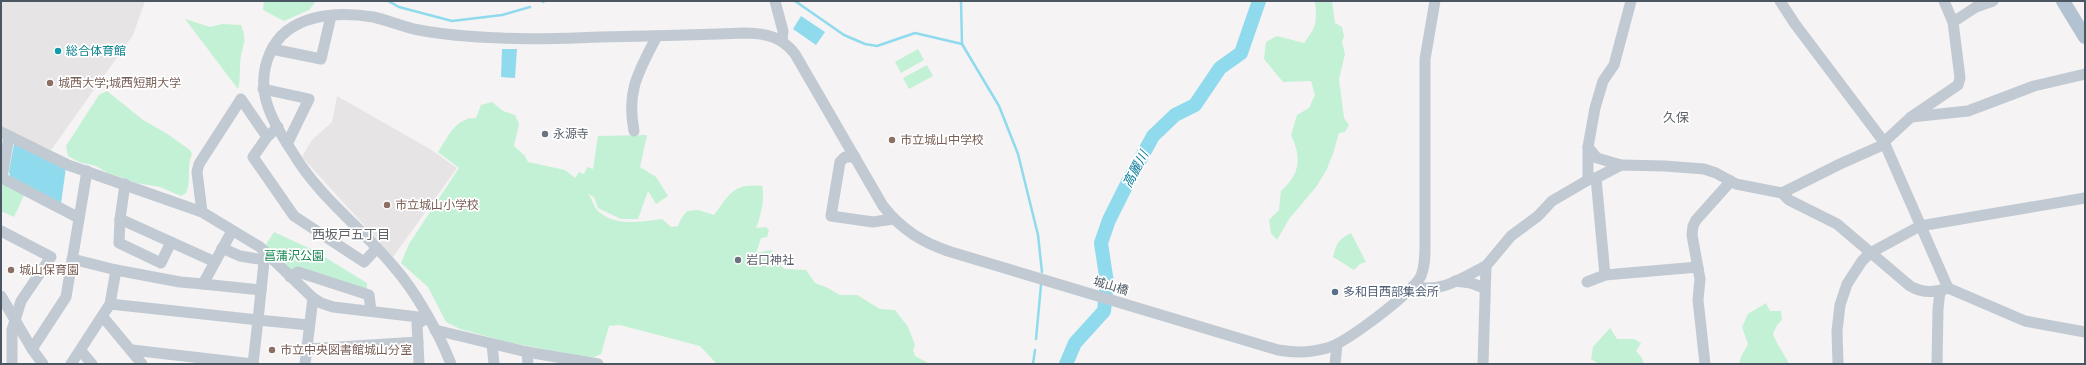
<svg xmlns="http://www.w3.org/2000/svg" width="2086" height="365" viewBox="0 0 2086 365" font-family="'Fira Sans','Noto Sans JP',sans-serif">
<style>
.education{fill:#e6e4e5}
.green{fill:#c3f1d5}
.water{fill:#90daee}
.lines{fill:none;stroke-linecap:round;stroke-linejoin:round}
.stream{stroke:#90daee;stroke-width:2.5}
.river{stroke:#90daee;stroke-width:14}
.minor{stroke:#c1cad2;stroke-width:11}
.major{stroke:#b3c2d1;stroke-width:14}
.culture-dot{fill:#0f9aa8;stroke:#fff;stroke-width:1.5}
.education-dot{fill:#8d6e63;stroke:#fff;stroke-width:1.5}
.worship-dot{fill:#6b7280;stroke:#fff;stroke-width:1.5}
.service-dot{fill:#5c6f8a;stroke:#fff;stroke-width:1.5}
.labels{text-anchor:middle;stroke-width:3.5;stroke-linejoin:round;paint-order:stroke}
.culture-label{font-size:12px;fill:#0d838f;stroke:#fff;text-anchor:start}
.education-label{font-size:12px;fill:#785e54;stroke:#fff;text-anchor:start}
.worship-label{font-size:12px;fill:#5b616d;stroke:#fff;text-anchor:start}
.park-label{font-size:12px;fill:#17864f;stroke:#fff}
.street-label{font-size:12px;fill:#4a5661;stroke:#fff}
.service-label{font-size:12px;fill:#4e5e75;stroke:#fff;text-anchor:start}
.neighbourhood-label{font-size:13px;fill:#5f6368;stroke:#fff}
.water-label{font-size:13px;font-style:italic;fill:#0c7c9b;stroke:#fff}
</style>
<rect width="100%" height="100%" fill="#f5f3f3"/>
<g class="education">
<path d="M 1,1 L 145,1 L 133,35 L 51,150 L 1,128 Z"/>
<path d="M 337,96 L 430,149 L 457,168 L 393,257 L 302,157 L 312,140 L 332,122 Z"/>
</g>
<g class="green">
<path d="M 264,1 L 316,1 L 309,10 L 284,21 L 263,10 Z"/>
<path d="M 1315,1 L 1332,1 L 1335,23 L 1342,27 L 1344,36 L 1342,42 L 1345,54 L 1339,79 L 1344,118 L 1349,125 L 1345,132 L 1339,133 L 1333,154 L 1326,171 L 1316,187 L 1289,219 L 1277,240 L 1271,233 L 1269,220 L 1279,210 L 1281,191 C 1300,174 1302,158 1291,135 L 1297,115 L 1309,108 L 1315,95 L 1311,81 L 1283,82 L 1264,59 L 1266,42 L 1277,36 L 1304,43 C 1317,27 1317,21 1315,1 Z"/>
<path d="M 185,19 L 210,27 L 222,24 L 241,25 C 247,41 244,41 241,56 C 239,67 241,78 238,89 Z"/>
<path d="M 918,49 L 924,60 L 901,73 L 895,62 Z"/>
<path d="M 927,65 L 933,76 L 909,89 L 903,78 Z"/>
<path d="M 107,91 L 143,120 L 166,133 L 190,150 L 192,154 C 186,166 192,180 186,193 L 181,196 L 160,187 L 137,183 L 108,173 L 96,166 L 79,162 L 68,156 L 66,146 L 99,95 Z"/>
<path d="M 492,102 L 503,111 L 515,115 L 519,124 L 514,146 L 525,156 L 528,162 L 565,170 L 575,178 L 579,172 L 584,174 L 587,167 L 593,169 L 598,136 L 647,135 L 640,167 L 656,177 L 668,196 L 656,204 L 648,191 L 638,219 L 621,219 L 598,208 L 594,197 L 588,194 C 592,198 593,205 597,210 C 613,227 642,222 662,219 L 671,227 L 678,226 L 681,219 L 687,211 L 698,210 L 714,215 C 730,194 733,183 762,186 C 765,199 761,216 756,228 L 766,227 L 769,230 L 767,237 L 761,238 L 756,253 L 771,250 L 776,257 L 777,263 L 785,269 L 806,270 L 815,283 L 828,288 L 840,295 L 857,295 L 880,309 L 895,310 L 908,327 L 915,345 L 913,350 L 915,356 L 930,364 L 717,364 L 700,346 L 620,325 L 609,326 L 601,354 L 592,358 L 512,343 L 460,329 L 446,322 L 428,287 L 401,263 L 409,244 L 459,168 L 438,152 C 448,137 456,117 476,118 L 481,105 Z"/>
<path d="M 1,182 L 25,193 L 14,217 L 1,211 Z"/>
<path d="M 274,232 L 313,250 L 367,283 L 367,291 L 292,271 L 265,246 Z"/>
<path d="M 1351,233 L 1366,262 L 1360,264 L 1354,270 L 1333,257 C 1336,244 1339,239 1351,233 Z"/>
<path d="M 1766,303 L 1770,311 L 1781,311 L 1782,320 L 1777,325 L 1773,334 C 1777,345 1784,353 1789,364 L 1739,364 L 1741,357 L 1748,344 L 1742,327 L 1748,314 Z"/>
<path d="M 1610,328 L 1617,339 L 1634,339 L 1641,343 L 1636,351 L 1642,358 L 1644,364 L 1599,364 L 1591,359 L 1593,347 Z"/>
</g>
<g class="water">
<path d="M 801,16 L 825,32 L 816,45 L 793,29 Z"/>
<path d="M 502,49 L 517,49 L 515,78 L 501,77 Z"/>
<path d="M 14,144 L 66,167 L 61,204 L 10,176 L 9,171 Z"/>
</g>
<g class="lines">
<g class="stream">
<path d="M 388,1 L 399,7 L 452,21 L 502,15 L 530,7"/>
<path d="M 795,1 L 844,35 L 865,44 L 877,46 L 915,33 L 962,44"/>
<path d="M 961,1 L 962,44 L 999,106 L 1018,154 L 1038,235 L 1042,272"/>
<path d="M 543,2 L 545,1"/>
<path d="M 1036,339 L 1041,285"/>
<path d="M 1033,364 L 1035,350"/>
</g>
<path class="river" d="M 1066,364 L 1075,343 L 1104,311 L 1107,283 L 1101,243 L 1109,220 L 1129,180 L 1153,136 L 1175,115 L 1195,105 L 1220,68 L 1241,53 L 1259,1"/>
<g class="minor">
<path d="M 775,1 L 783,31 L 782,41"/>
<path d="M 1780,1 L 1795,24 L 1884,142 L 1948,288 L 2025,321 L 2085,332"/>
<path d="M 1953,22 L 1976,7 L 1993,1"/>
<path d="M 272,49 L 321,59 L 331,16"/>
<path d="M 263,89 L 309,99 L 287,144"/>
<path d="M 1911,117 L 1968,111 L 2034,86 L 2085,74"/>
<path d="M 278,127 L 267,137 L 253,157 L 294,216 L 364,262 L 377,248"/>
<path d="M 634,131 C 626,90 639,71 657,36"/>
<path d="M 1,132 L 68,165 L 202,212 L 260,247 L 313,298 L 321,303 L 333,307 L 427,318"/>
<path d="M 9,136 L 2,178 L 79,218"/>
<path d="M 1884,142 L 1911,117 L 1958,85 L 1960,78 L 1953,22 L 1944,1"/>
<path d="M 1588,147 L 1597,158 L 1621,165"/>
<path d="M 855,157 L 845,157 L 840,162 L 831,216 L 873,222 L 893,219"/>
<path d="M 1596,178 L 1605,275"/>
<path d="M 1588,180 L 1588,147 L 1595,108 L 1603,81 L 1614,65 L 1631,1"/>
<path d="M 125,184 L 120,219 L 215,262 L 232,231"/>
<path d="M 1782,193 L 1840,164 L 1885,144"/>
<path d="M 202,212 L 197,172 L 199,164 L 241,99 L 267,137"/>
<path d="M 120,219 L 119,243 L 161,263 L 171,242"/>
<path d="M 1,231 L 51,257 L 21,301 L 12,330 L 12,364"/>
<path d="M 222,248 L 240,256 L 265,260"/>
<path d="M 265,252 L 258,320 L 309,325"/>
<path d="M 116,270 L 180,282 L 203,284 L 215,262"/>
<path d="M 290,277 L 298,272 L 369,295 L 371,311"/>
<path d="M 1455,281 L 1471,283 L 1484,288"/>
<path d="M 1587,282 L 1605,275 L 1698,267"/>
<path d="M 203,284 L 261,290"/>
<path d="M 1413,286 C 1440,294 1462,278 1486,266"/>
<path d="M 1,296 L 32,349 L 43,364"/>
<path d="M 110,304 L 258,320 L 253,364"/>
<path d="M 103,317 L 142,364"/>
<path d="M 435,330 L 527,352 L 598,364"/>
<path d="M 492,344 L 494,364"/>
<path d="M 32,349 L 66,297 L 87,171"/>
<path d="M 307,349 L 418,342"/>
<path d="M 132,350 L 253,364"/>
<path d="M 81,351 L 92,364"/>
<path d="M 527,352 L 528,364"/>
<path d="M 71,364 L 110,304 L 116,270 L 72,259"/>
<path d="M 305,364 L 313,298"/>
<path d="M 419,364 L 417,324 L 427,318"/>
<path d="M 451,364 C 439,333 416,292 394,267 C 362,228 319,197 293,153 C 273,122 253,91 270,53 C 287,14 336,11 373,17 C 388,20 403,27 419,30 C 445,35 474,37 501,38 C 534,40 568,38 601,37 C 649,36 697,35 744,33 C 766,33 782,37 795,54 L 883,206 C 902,230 923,243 951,252 L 1278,350 C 1295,353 1310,353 1327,348 C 1346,343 1412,293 1421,276 C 1425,266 1425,256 1425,245 L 1425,59 L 1435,1"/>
<path d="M 1335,364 L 1337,345"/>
<path d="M 1483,364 L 1486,266 L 1511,236 L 1538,216 L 1552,201 L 1588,180 L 1596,178 L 1621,165 L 1665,166 L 1704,169 L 1716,173 L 1736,184 L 1782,193 L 1789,200 L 1837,224 L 1910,286 C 1922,293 1935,293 1948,288"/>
<path d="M 1705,364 L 1698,300 L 1700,279 L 1692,235 L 1693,226 L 1696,220 L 1731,181"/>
<path d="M 1838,364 L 1837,331 L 1840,305 L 1847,284 L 1862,261 L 1870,253 L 1920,226 L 2085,198"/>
<path d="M 1937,364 L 1938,309 L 1940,291"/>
</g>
<path class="major" d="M 2063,1 L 2085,37"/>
</g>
<circle class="culture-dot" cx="58" cy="51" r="4"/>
<g class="education-dot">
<circle cx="50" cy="83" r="4"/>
<circle cx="892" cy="140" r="4"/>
<circle cx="387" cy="205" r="4"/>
<circle cx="11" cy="270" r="4"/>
<circle cx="272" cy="350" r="4"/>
</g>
<g class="worship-dot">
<circle cx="545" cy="134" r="4"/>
<circle cx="738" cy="260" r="4"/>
</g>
<circle class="service-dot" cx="1335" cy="292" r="4"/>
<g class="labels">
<g class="culture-label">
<text x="66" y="55">総合体育館</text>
</g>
<g class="education-label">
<text x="58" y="87">城西大学;城西短期大学</text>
<text x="900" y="144">市立城山中学校</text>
<text x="395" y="209">市立城山小学校</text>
<text x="19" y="274">城山保育園</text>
<text x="280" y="354">市立中央図書館城山分室</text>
</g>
<g class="worship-label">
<text x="553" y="138">永源寺</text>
<text x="746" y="264">岩口神社</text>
</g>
<g class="park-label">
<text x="294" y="260">菖蒲沢公園</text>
</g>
<g class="street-label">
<text transform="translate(1111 286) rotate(17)" y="4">城山橋</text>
</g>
<g class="service-label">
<text x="1343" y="296">多和目西部集会所</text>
</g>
<g class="neighbourhood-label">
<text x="1676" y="122">久保</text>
<text x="351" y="239">西坂戸五丁目</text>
</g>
<g class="water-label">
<text transform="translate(1135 169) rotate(-62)" y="5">高麗川</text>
</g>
</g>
<rect width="2086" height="365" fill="none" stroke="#4a5661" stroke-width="4"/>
</svg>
